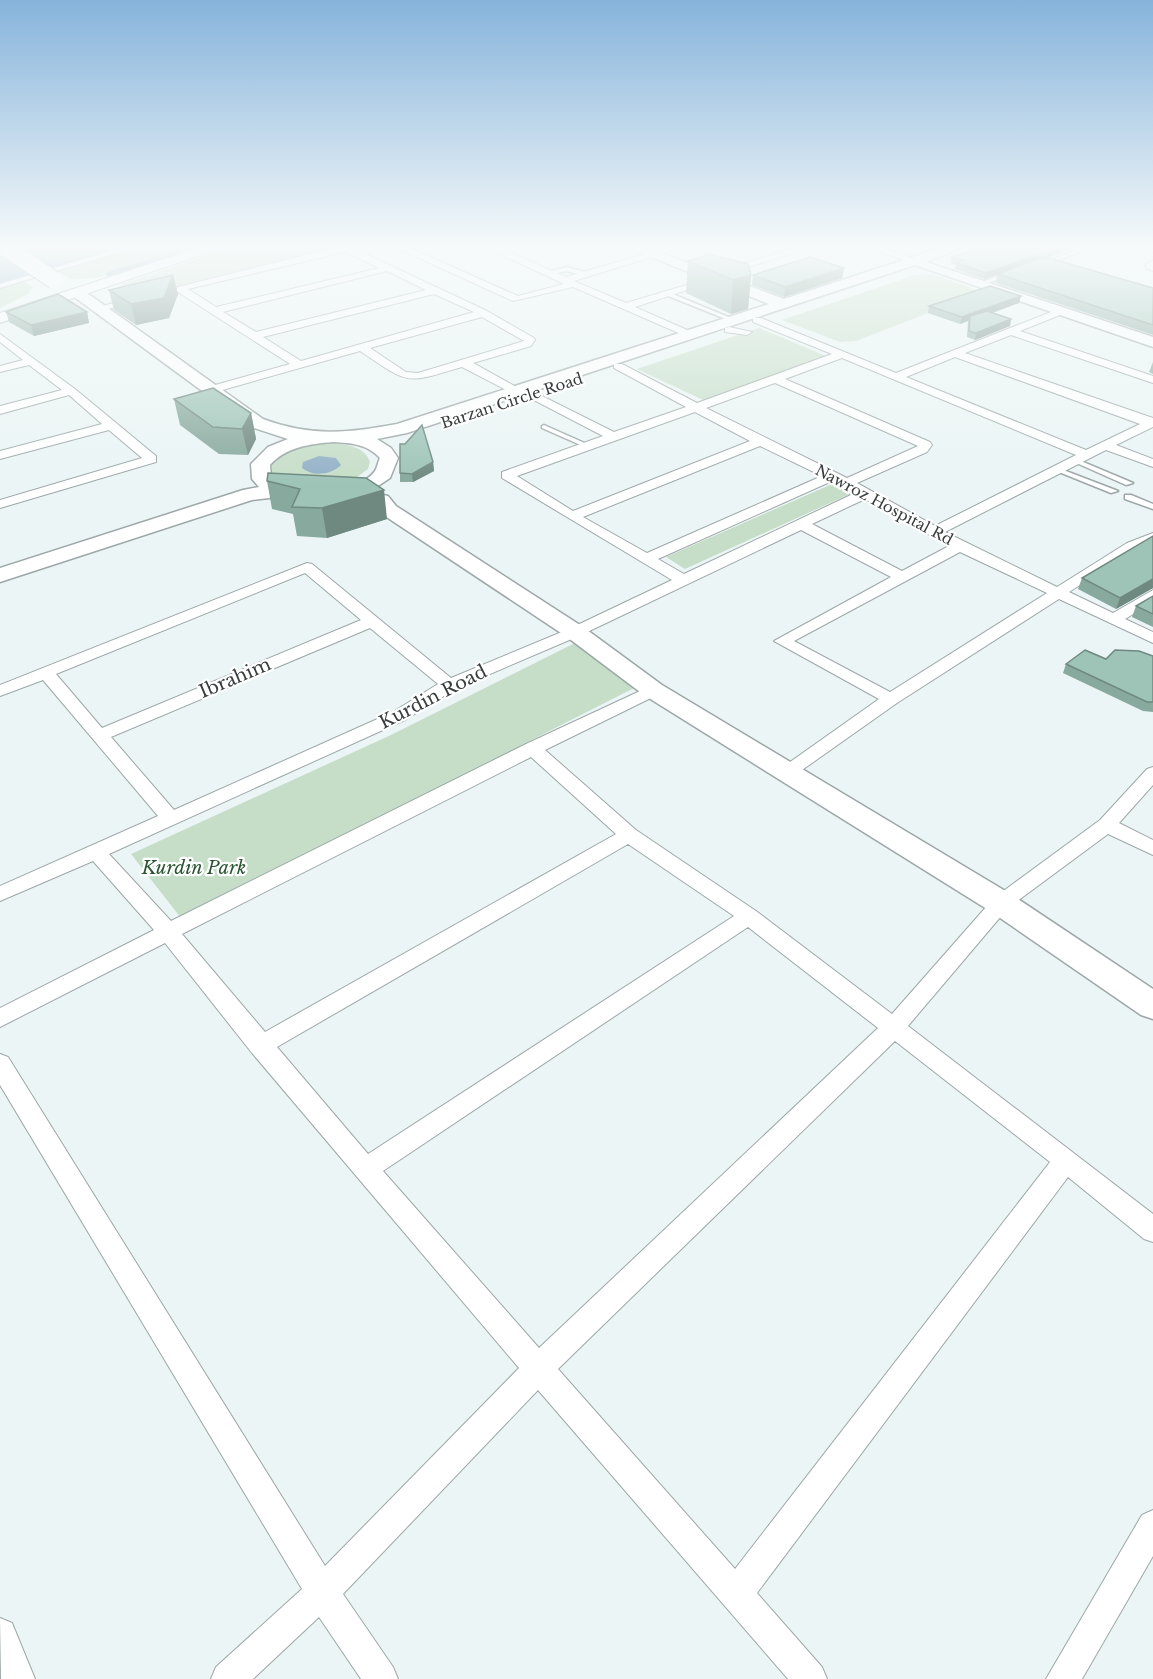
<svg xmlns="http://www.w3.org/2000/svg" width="1153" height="1679" viewBox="0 0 1153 1679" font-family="'Libre Baskerville',serif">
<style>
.green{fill:#c6dec8}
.water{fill:#94b1c7}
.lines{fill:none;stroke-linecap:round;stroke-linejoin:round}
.stream{stroke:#94b1c7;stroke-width:4}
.service-casing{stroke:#9da7a7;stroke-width:3}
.pedestrian-casing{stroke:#9da7a7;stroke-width:2}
.minor-casing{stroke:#9da7a7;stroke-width:2}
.secondary-casing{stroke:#9da7a7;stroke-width:3}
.primary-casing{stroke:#9da7a7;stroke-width:2}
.service{fill:#fff;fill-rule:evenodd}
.pedestrian{fill:#fff;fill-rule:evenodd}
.minor{fill:#fff;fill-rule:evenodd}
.secondary{fill:#fff;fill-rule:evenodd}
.primary{fill:#fff;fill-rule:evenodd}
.primary-bridge-casing{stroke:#9da7a7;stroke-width:19;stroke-linecap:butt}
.primary-bridge{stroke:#fff;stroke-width:17}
.wall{fill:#88a99d}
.shaded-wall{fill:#6f8980}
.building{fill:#9ec4b7;stroke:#6f8980;stroke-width:1.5}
.labels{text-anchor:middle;stroke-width:4.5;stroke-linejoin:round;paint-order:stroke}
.far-street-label{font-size:15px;fill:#393d3d;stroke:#fff}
.street-label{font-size:18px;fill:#393d3d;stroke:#fff}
.park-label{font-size:18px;font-style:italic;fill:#295431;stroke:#fff}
</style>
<rect width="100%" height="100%" fill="#ebf5f5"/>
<g class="green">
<path d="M 119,248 L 193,248 L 97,278 L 72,279 L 52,268 Z"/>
<path d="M 229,248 L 343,248 L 110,303 L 123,284 Z"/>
<path d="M 932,274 L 982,292 L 856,341 L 840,342 L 782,320 L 915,275 Z"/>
<path d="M 18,278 L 33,287 L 28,294 L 0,308 L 0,283 Z"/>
<path d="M 759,328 L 826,356 L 703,400 L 637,369 Z"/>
<path d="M 322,443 C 339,444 364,443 370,462 L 368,469 L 350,482 L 273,475 L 271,468 C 280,449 303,446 322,443 Z"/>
<path d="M 832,484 L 852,493 L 685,569 L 666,557 Z"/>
<path d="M 579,641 L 640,685 L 181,918 L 131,854 L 391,735 Z"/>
</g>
<g class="water">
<path d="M 0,248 L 119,248 L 0,283 Z"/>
<path d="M 319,456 L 336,458 L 341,465 C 331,475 313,477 302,468 L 303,462 Z"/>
</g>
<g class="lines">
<path class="stream" d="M 108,274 L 179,252"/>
<defs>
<g id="service">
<path d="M 1082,248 L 1090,248 L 1045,265 L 1040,264 Z"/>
<path d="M 566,267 L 589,273 L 590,274 L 587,276 L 566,271 L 548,275 L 545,273 Z"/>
<path d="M 1008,272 L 1010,275 L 982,285 L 977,284 Z"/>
<path d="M 666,293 L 670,293 L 738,321 L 733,322 L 666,295 Z"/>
<path d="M 544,425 L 589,445 L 590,446 L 585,447 L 542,428 L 542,426 Z"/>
<path d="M 1072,459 L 1076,459 L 1133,483 L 1126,485 L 1072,461 Z"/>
<path d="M 1054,468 L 1058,468 L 1118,491 L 1111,493 L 1054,470 Z"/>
<path d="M 1125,495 L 1131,495 L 1153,504 L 1153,509 L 1125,499 Z"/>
</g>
<path id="pedestrian" d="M 121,248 L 133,248 L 0,288 L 0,284 Z"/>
<g id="minor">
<path d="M 334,248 L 353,248 L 487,311 L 534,338 L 535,340 L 531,346 L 473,363 L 520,389 L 520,393 L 512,393 L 462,367 C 405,384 410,385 360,351 L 212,393 L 208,391 L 208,387 L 290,364 L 178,292 L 99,311 L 94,308 ZM 345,252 L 379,268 L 216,307 L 188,289 ZM 387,271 L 426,290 L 256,332 L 223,312 ZM 434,294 L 474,312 L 301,361 L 263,337 ZM 482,317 L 524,341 L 418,373 L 406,372 L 370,348 Z"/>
<path d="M 397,248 L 410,248 L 518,296 L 564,284 L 487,248 L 500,248 L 566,277 L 665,248 L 681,248 L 574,281 L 626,303 L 710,278 L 715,281 L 635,307 L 694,333 L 694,337 L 690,338 L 573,287 L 513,301 Z"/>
<path d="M 794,248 L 810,248 L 725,274 L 717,272 Z"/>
<path d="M 871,248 L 886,248 L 920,261 L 912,263 Z"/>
<path d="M 1153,260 L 1153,271 L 1146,268 L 1146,264 Z"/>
<path d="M 1061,308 L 1065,309 L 1065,313 L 1020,331 L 1153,376 L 1153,383 L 1011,335 L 965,353 L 1153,418 L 1153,427 L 1116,445 L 1153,459 L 1153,467 L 1106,450 L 945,532 L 1057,587 L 1127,543 L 1153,533 L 1153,542 L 1137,549 L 1069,592 L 1113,613 L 1153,590 L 1153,602 L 1125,619 L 1153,632 L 1153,643 L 1059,599 L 897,703 L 795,775 L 783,775 L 780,771 L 783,767 L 879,699 L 774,641 L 891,577 L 801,530 L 581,635 L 455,689 L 405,720 L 109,854 L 171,921 L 526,744 L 653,685 L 661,690 L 659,694 L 545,750 L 636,830 L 756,911 L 892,1014 L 994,898 L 1100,820 L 1147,769 L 1153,767 L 1153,785 L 1119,823 L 1153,840 L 1153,855 L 1108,834 L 1008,908 L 908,1026 L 1153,1214 L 1153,1242 L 1144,1239 L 1068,1177 L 757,1593 L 822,1667 L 827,1679 L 788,1679 L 538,1390 L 343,1594 L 393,1667 L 398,1679 L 361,1679 L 319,1617 L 253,1679 L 211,1679 L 216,1667 L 302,1589 L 0,1085 L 0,1054 L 8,1057 L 325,1566 L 519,1368 L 252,1053 L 165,943 L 0,1027 L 0,1008 L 154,930 L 93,861 L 0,901 L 0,886 L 158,816 L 43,680 L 0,696 L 0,685 L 307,563 L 312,564 L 451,678 L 569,629 L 672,580 L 502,478 L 502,472 L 603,436 L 528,397 L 528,393 L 536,393 L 614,432 L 686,407 L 614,368 L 614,364 L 622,364 L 697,403 L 832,354 L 753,322 L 753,318 L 761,318 L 896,373 ZM 955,357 L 1140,424 L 1086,450 L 906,377 ZM 842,358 L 1076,455 L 935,526 L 857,483 L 927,452 L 932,445 L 930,442 L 785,379 ZM 775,383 L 918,446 L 847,478 L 706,408 ZM 695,412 L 750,441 L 573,511 L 517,476 ZM 760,446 L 822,476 L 647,553 L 583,517 ZM 832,481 L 855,493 L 684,574 L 658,559 ZM 865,499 L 949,546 L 902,571 L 812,524 ZM 960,552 L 1047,593 L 890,692 L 794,641 ZM 305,573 L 361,620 L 102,728 L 56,674 ZM 370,628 L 438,684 L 393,712 L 174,810 L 111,737 ZM 531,757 L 616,834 L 265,1032 L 182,934 ZM 628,844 L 734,916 L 368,1154 L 277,1047 ZM 748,927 L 878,1028 L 539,1348 L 383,1171 ZM 895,1041 L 1050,1162 L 735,1569 L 558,1369 Z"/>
<path d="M 729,327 L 752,332 L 747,335 L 725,332 L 725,328 Z"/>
<path d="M 0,334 L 75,389 L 156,456 L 156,462 L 0,508 L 0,500 L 142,458 L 109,430 L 0,459 L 0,451 L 102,424 L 69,395 L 0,414 L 0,406 L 62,390 L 29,365 L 0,372 L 0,366 L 23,360 L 0,342 Z"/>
<path d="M 1153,1510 L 1153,1556 L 1082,1679 L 1046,1679 L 1142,1515 Z"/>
<path d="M 0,1618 L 12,1623 L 35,1679 L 1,1679 Z"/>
</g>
<path id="secondary" d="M 628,248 L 648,248 L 784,299 L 940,248 L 961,248 L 926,262 L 1153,337 L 1153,347 L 915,265 L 407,433 L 377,439 L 391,448 L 398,458 L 390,478 L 369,492 L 388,496 L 396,506 L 583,627 L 662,685 L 1012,895 L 1153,989 L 1153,1019 L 1141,1015 L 990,911 L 644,695 L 567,637 L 382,514 L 374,505 L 345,499 L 319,503 L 278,497 L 252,500 L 0,582 L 0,568 L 243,490 L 259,487 L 252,479 L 251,464 L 268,447 L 288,439 L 251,427 L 73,296 L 71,293 L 73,290 L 83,290 L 263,419 C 311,437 349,433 397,424 L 769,304 ZM 333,442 C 351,443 367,444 380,458 C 378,462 377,468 375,471 C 356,497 293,495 271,477 L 270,465 C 286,447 310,444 333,442 Z"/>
<path id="primary" d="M 198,248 L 222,248 L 0,323 L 0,313 Z"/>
</defs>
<use href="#service" class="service-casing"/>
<use href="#pedestrian" class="pedestrian-casing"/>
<use href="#minor" class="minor-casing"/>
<use href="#secondary" class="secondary-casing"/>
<use href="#primary" class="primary-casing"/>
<use href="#service" class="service"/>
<use href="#pedestrian" class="pedestrian"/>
<use href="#minor" class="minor"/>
<use href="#secondary" class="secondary"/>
<use href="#primary" class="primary"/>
<defs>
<path id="primary-bridge" d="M 6,248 L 54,280"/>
</defs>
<use href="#primary-bridge" class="primary-bridge-casing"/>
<use href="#primary-bridge" class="primary-bridge"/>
</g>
<g class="wall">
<path d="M 1074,248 L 1047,258 L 1153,288 L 1153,335 L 996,283 L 997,274 L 984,279 L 955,269 L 956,265 L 950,263 L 951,257 Z"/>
<path d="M 688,261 L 751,275 L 748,309 L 731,314 L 686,293 Z"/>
<path d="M 844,268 L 842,278 L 784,297 L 752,285 L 753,275 Z"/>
<path d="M 173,275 L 178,294 L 169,318 L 136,325 L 114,310 L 109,290 Z"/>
<path d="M 1021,296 L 1019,303 L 992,313 L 1011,319 L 1010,326 L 975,340 L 967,337 L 968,321 L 960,324 L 928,313 L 929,306 Z"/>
<path d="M 6,312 L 87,312 L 89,323 L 34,336 L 9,322 Z"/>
<path d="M 1153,362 L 1153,374 L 1149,372 Z"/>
<path d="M 174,399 L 251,413 L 256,439 L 248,455 L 219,454 L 180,425 Z"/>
<path d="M 433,462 L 434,471 L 413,482 L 400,482 L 400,473 Z"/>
<path d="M 268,473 L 387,519 L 327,538 L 297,536 L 293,514 L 272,509 L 267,481 Z"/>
<path d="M 1153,536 L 1153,588 L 1116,609 L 1078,589 L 1082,578 Z"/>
<path d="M 1153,596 L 1153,627 L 1132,617 L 1136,606 Z"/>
<path d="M 1153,656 L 1153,712 L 1143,711 L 1063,673 L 1066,664 L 1106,659 Z"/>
</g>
<g class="shaded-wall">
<path d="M 1057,248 L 1074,248 L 984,279 L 986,273 Z"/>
<path d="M 844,268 L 842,278 L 784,297 L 785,287 Z"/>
<path d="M 173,275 L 178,294 L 169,318 L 136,325 L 131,304 Z"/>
<path d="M 751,275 L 748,309 L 731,314 L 733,280 Z"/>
<path d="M 1021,296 L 1019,303 L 969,321 L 970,316 L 968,321 L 960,324 L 962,317 Z"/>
<path d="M 87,312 L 89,323 L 34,336 L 31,325 Z"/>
<path d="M 1011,319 L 1010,326 L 975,340 L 976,333 Z"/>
<path d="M 251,413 L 256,439 L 248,455 L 242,429 Z"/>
<path d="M 433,462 L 434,471 L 413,482 L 412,474 Z"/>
<path d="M 384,490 L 387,519 L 327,538 L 322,508 Z"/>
<path d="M 1153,579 L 1153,588 L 1116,609 L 1120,598 Z"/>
</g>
<g class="building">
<path d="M 981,248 L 994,249 L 1057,248 L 986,273 L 956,263 L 964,260 L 951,257 Z"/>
<path d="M 709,254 L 748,264 L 751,275 L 733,280 L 688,261 Z"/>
<path d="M 810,257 L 844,268 L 785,287 L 753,275 Z"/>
<path d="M 1040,258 L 1049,258 L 1153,288 L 1153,325 L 998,274 Z"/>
<path d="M 173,275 L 164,298 L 131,304 L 109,290 Z"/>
<path d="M 990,286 L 1021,296 L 962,317 L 929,306 Z"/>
<path d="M 58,294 L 87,312 L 31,325 L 6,312 Z"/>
<path d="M 987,311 L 1011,319 L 976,333 L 969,331 L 970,316 Z"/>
<path d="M 213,388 L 251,413 L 242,429 L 213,427 L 174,399 Z"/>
<path d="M 422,425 L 433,462 L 412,474 L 400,473 L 400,444 L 405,444 Z"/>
<path d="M 268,473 L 366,478 L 384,490 L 322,508 L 292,507 L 300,489 L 267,481 Z"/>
<path d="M 1153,536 L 1153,579 L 1120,598 L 1082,578 Z"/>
<path d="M 1153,596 L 1153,614 L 1136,606 Z"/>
<path d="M 1085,650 L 1106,659 L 1115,650 L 1139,651 L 1153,656 L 1153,702 L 1147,702 L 1066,664 Z"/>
</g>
<linearGradient id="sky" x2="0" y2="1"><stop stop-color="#86b3db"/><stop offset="0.51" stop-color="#f6fafa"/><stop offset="1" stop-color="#f6fafa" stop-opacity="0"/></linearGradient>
<rect width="1153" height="484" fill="url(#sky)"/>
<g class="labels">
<g class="far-street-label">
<text transform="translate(512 401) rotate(-18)" y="5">Barzan Circle Road</text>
<text transform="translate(884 505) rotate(28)" y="5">Nawroz Hospital Rd</text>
</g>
<g class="street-label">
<text transform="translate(235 678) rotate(-23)" y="6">Ibrahim</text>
<text transform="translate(433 697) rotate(-27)" y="6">Kurdin Road</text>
</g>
<g class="park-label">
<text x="194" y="874">Kurdin Park</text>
</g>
</g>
</svg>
